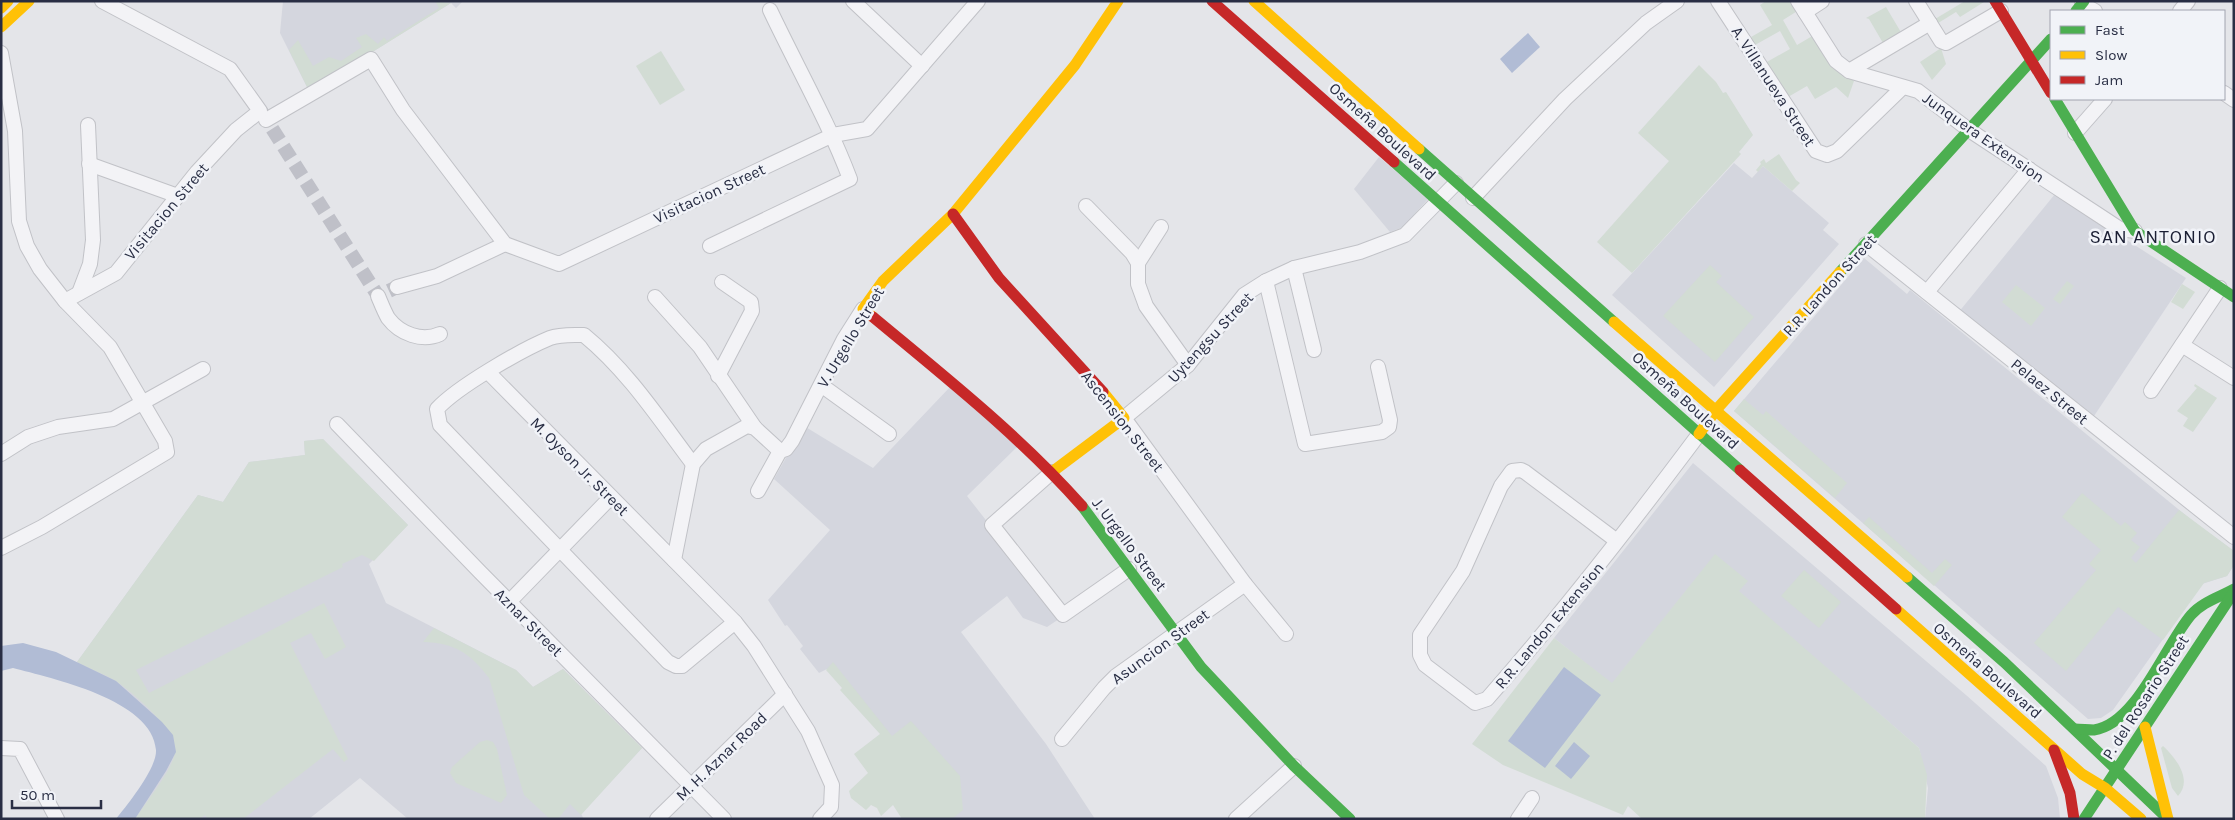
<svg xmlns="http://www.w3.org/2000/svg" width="2235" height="820" viewBox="0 0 2235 820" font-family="Karla,sans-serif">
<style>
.built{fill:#d4d6de}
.green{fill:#d2dcd4}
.water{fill:#b1bcd5}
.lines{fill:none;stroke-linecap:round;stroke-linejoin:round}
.street-tunnel{stroke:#bfc0c8;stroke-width:14;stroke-dasharray:14 7;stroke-linecap:butt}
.street-casing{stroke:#c1c2c7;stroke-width:16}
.street{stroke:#f3f3f6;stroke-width:14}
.fast{stroke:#4caf50;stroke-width:11}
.slow{stroke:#ffc107;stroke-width:11}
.jam{stroke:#c62828;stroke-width:11}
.labels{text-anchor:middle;stroke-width:5;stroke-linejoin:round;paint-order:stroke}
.street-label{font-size:16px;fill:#292e44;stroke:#f1f3f8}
.quarter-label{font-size:19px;letter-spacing:1px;fill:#1b1f34;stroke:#f1f3f8}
</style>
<rect width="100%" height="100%" fill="#e4e5e9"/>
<g class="built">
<path d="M 283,1 L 463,1 L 456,8 L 451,3 L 374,51 L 307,87 L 280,33 Z"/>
<path d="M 1379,157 L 1428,199 L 1403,227 L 1390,232 L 1354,189 Z"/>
<path d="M 1734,163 L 1752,178 L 1763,166 L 1829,223 L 1823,230 L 1839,244 L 1714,387 L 1612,295 Z"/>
<path d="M 2055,194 L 2186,278 L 2094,416 L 1958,313 Z"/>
<path d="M 1864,258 L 1907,294 L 1910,290 L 2194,522 L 2234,551 L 2234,565 L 2227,576 L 2202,584 L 2113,710 L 2101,718 L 2088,719 L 1734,411 Z"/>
<path d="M 950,387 L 1017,447 L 967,496 L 1062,617 L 1047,627 L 1023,618 L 1007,596 L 961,632 L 1046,744 L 1095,819 L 902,819 L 883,733 L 827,669 L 819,673 L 800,649 L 803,646 L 787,625 L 785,626 L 768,600 L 830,530 L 774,479 L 804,426 L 873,468 Z"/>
<path d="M 323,439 L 408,525 L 369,564 L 386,603 L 516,670 L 533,687 L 563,669 L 642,748 L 581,814 L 584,819 L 408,819 L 360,778 L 309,819 L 135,819 L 176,752 L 77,662 L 198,495 L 223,502 L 249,462 L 305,455 L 304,441 Z"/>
<path d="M 1693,463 L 1966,695 L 2046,766 L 2058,798 L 2060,819 L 1925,819 L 1928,788 L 1919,748 L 1707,565 L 1612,684 L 1554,638 Z"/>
</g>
<g class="green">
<path d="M 435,1 L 451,3 L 374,51 L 307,87 L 289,50 L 298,40 L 313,66 L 329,57 L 341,61 L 362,47 L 356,38 L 366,34 L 378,44 L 384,37 L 387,41 L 439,8 Z"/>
<path d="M 1766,1 L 1793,1 L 1799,10 L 1783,20 L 1797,45 L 1814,35 L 1835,64 L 1854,81 L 1848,98 L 1836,87 L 1815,99 L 1807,86 L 1788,97 L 1765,63 L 1790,49 L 1780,31 L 1755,45 L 1751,37 L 1772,25 L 1760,5 Z"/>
<path d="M 1965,1 L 1984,2 L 1960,17 L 1956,12 L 1935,25 L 1935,19 Z"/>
<path d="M 1886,7 L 1902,34 L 1883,43 L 1869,19 L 1866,18 Z"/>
<path d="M 1941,48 L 1946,64 L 1932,80 L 1920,62 Z"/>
<path d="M 661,51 L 685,90 L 660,105 L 636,66 Z"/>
<path d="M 1699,65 L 1716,82 L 1723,93 L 1726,92 L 1753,135 L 1739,152 L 1741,154 L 1632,273 L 1597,242 L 1669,161 L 1638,133 Z"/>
<path d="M 1779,154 L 1796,180 L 1800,183 L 1792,191 L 1763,166 L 1758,172 L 1756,170 L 1761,164 L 1760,162 L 1764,159 L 1766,163 Z"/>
<path d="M 1710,265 L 1722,276 L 1716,282 L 1754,317 L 1715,362 L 1663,316 Z"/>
<path d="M 2067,281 L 2074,286 L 2060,304 L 2053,299 Z"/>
<path d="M 2182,284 L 2195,292 L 2183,309 L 2171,302 Z"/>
<path d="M 2016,285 L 2045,308 L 2031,326 L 2002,302 Z"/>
<path d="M 2195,384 L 2217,398 L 2193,432 L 2183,426 L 2188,418 L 2177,411 L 2197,388 L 2194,386 Z"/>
<path d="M 1744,399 L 1763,415 L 1766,411 L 1847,483 L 1835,498 L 1734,411 Z"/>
<path d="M 323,439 L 408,525 L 374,561 L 362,555 L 342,564 L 343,567 L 136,670 L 149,693 L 324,603 L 346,647 L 325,659 L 311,633 L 290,643 L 348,759 L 344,762 L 333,749 L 243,819 L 208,819 L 205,815 L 200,819 L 135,819 C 146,802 171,772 175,753 C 180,732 132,692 116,681 C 104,674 90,669 77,662 L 198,495 L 223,502 L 249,462 L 305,455 L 304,441 Z"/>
<path d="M 2082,493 L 2121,526 L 2125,522 L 2137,533 L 2131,540 L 2140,547 L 2131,558 L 2136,563 L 2179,510 L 2234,551 L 2234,565 L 2227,576 L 2204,583 L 2163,640 L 2118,607 L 2066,671 L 2034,643 L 2096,570 L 2089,564 L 2101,550 L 2062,517 Z"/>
<path d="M 1869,517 L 1932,573 L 1945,559 L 1952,565 L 1934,586 L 1863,523 Z"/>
<path d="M 1715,554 L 1748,581 L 1739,591 L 1919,748 L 1927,775 L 1925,819 L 1642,819 L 1628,806 L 1623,815 L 1503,765 L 1472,744 L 1554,638 L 1612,683 Z"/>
<path d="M 1804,570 L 1841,602 L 1819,628 L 1781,596 Z"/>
<path d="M 434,628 L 516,670 L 533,687 L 563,669 L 642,748 L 581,815 L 570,804 L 558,819 L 550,819 L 524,795 L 489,678 C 470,653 455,643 423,642 Z"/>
<path d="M 833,662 L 892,736 L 911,721 L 960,776 L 963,810 L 952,819 L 902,819 L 893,805 L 881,816 L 877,808 L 871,805 L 866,810 L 851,798 L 849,791 L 868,773 L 854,754 L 880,734 L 840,690 L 842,688 L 826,670 Z"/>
<path d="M 487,740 L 493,742 L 497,749 L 507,795 L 501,803 L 456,783 L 450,773 L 452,767 L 480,742 Z"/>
<path d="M 2163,746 C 2176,758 2193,780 2178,796 L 2172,788 L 2161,748 Z"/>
</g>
<g class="water">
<path d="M 1528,33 L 1540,47 L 1512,73 L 1500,59 Z"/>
<path d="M 23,643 L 56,652 L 116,681 L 162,722 L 173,735 L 176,752 L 166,771 L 135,819 L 116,819 C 128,804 157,768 156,750 C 153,700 51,678 13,668 L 1,671 L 1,646 Z"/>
<path d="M 1564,667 L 1601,695 L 1545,768 L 1508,741 Z"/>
<path d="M 1574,742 L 1590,756 L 1571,779 L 1555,766 Z"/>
</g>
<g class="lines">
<path class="street-tunnel" d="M 261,111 L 378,296 L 397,287"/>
<defs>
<g id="street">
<path d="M 853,1 L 922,66"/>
<path d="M 1718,1 L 1816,151 L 1827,155 L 1837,151 L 1903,87"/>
<path d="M 1798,1 L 1836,61 L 1849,71 L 1918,91 L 1969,130 L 2120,229 L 2135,231"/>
<path d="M 1916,1 L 1941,41 L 1946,43 L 2001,11"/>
<path d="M 2082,4 L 2095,11"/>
<path d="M 2180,11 L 2188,1"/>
<path d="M 1805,12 L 1822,1"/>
<path d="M 1,53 L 15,131 L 19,221 L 27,246 L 40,269 L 65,301 L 110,347 L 165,441 L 167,452 L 42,527 L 1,548"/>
<path d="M 1849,71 L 1930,23"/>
<path d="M 2224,93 L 2234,100"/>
<path d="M 266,120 L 371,59 L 403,110 L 505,244 L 559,264 L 833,135 L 867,129 L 978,1"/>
<path d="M 2075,133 L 2105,99"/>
<path d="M 89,164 L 178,196"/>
<path d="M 1473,198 L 1565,99 L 1646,23 L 1677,1"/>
<path d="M 1086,206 L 1132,253 L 1138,263 L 1138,284 L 1146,306 L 1188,365"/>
<path d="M 1866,244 L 2234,537"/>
<path d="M 710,246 L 850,179 C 828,121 797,67 770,10"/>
<path d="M 1138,263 L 1161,227"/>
<path d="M 1294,268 L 1314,350"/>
<path d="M 1266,281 L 1305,444 L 1382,432 L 1389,427 L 1390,420 L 1378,367"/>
<path d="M 397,287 L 437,276 L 505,244"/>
<path d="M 1927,292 L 2029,169"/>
<path d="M 79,293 L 90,264 L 93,240 L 88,125"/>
<path d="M 378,296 C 381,303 384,311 388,318 C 400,334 422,342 440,334"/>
<path d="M 655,297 L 700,347 L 755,428"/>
<path d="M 65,301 L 116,273 L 197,172 L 236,130 L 260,111 L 230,69 L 102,1"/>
<path d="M 2182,345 L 2234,378"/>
<path d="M 488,372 L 735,622 L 754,646 L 808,731 L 832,785 L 831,807 L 820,819"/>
<path d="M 718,376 L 752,311 L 751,302 L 722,282"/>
<path d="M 821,385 L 889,434"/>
<path d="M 2151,391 L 2220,288"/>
<path d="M 337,424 L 480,572 L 724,819"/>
<path d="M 780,451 L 786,449 L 792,441 L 844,339 L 863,309"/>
<path d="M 1,454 L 28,437 L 58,427 L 113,419 L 203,369"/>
<path d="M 693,464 C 659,419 628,371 584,335 C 573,335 560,334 550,338 C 521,350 457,387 437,409 L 440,425 L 668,662 L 676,666 L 682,666 L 735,622"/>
<path d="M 1052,472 L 992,525 L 1063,615 L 1129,569"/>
<path d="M 758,491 L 780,451"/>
<path d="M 1617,541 L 1525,472 L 1521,470 L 1512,471 L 1501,486 L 1463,571 L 1420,635 L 1420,655 L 1425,665 L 1475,703 L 1487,699 C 1562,614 1631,525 1699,434"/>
<path d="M 674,560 L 693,464 L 706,449 L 747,426 L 755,428 L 780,451"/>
<path d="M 509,602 L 611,497"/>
<path d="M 1286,634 L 1245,584 L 1124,418 L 1188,365 L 1244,295 L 1266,281 L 1294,268 L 1360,252 L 1405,235 L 1456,183"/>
<path d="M 1062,739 L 1104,688 L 1116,676 L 1245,584"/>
<path d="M 1,748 L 20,749 L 57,819"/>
<path d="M 657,819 L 785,694"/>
<path d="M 1236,819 L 1294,766"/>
<path d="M 1518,819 L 1532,798"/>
</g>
</defs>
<use href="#street" class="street-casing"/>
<use href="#street" class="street"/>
<g class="fast">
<path d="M 2076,11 L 2084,1"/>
<path d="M 2055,99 L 2135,231 L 2234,297"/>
<path d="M 1419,149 L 1614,322"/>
<path d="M 1394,162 L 1740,470"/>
<path d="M 1840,272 L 2051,39"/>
<path d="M 1082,506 L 1201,667 L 1294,766 L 1350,819"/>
<path d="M 1907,577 L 2004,662 L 2168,819"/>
<path d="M 2075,729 C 2081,729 2088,730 2094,730 C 2137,724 2165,645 2191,615 C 2202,602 2220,597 2234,589"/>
<path d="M 2084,819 L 2234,592"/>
</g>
<g class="slow">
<path d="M 1254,1 L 1419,149"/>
<path d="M 1,8 L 8,1"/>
<path d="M 1,27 L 29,1"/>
<path d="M 873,317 L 863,309 L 883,281 L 953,214 L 1075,65 L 1118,1"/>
<path d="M 1614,322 L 1907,577"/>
<path d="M 1699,434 L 1716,410 L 1840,272"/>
<path d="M 1052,472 L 1124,418 L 1103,392"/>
<path d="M 1896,609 L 2082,774 L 2105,788 L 2141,819"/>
<path d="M 2145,727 L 2168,819"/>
</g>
<g class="jam">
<path d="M 1212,1 L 1394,162"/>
<path d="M 1995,1 L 2051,93"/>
<path d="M 953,214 L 999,278 L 1103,392"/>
<path d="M 873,317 C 945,377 1020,436 1082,506"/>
<path d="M 1740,470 L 1896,609"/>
<path d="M 2054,750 L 2070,793 L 2074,819"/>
</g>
</g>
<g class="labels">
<g class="street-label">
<text transform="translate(1774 86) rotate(57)" y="6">A. Villanueva Street</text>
<text transform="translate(1383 131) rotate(42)" y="6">Osmeña Boulevard</text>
<text transform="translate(1984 137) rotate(35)" y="6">Junquera Extension</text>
<text transform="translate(709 193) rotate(-25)" y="6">Visitacion Street</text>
<text transform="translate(166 211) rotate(-50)" y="6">Visitacion Street</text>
<text transform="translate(1829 285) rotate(-48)" y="6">R.R. Landon Street</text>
<text transform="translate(850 337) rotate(-59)" y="6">V. Urgello Street</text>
<text transform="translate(1210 337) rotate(-47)" y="6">Uytengsu Street</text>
<text transform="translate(2050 391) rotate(39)" y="6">Pelaez Street</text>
<text transform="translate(1686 400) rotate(42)" y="6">Osmeña Boulevard</text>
<text transform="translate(1123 421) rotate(52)" y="6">Ascension Street</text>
<text transform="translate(580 466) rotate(45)" y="6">M. Oyson Jr. Street</text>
<text transform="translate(1130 544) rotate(53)" y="6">J. Urgello Street</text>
<text transform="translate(529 622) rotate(45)" y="6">Aznar Street</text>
<text transform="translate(1549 625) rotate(-50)" y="6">R.R. Landon Extension</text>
<text transform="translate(1160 646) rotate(-36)" y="6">Asuncion Street</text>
<text transform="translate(1988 670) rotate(41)" y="6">Osmeña Boulevard</text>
<text transform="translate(2145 697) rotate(-57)" y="6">P. del Rosario Street</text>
<text transform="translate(721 756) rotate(-44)" y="6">M. H. Aznar Road</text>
</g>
<g class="quarter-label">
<text x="2153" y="243">SAN ANTONIO</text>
</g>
</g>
<rect width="2235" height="820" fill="none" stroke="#292e44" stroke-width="5"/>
<rect x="2050" y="10" width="175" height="90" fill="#f1f3f8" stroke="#a1a4b0"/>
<rect x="2060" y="26" width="25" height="8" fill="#4caf50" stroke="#a1a4b0"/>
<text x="2095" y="35" font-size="15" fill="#292e44">Fast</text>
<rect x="2060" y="51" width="25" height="8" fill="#ffc107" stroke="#a1a4b0"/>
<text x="2095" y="60" font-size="15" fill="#292e44">Slow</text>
<rect x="2060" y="76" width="25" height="8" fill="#c62828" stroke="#a1a4b0"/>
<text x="2095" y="85" font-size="15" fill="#292e44">Jam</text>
<path d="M12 800v8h89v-8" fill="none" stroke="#292e44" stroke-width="2.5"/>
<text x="20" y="800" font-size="15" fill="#292e44" stroke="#f1f3f8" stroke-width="4" paint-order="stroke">50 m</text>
</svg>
